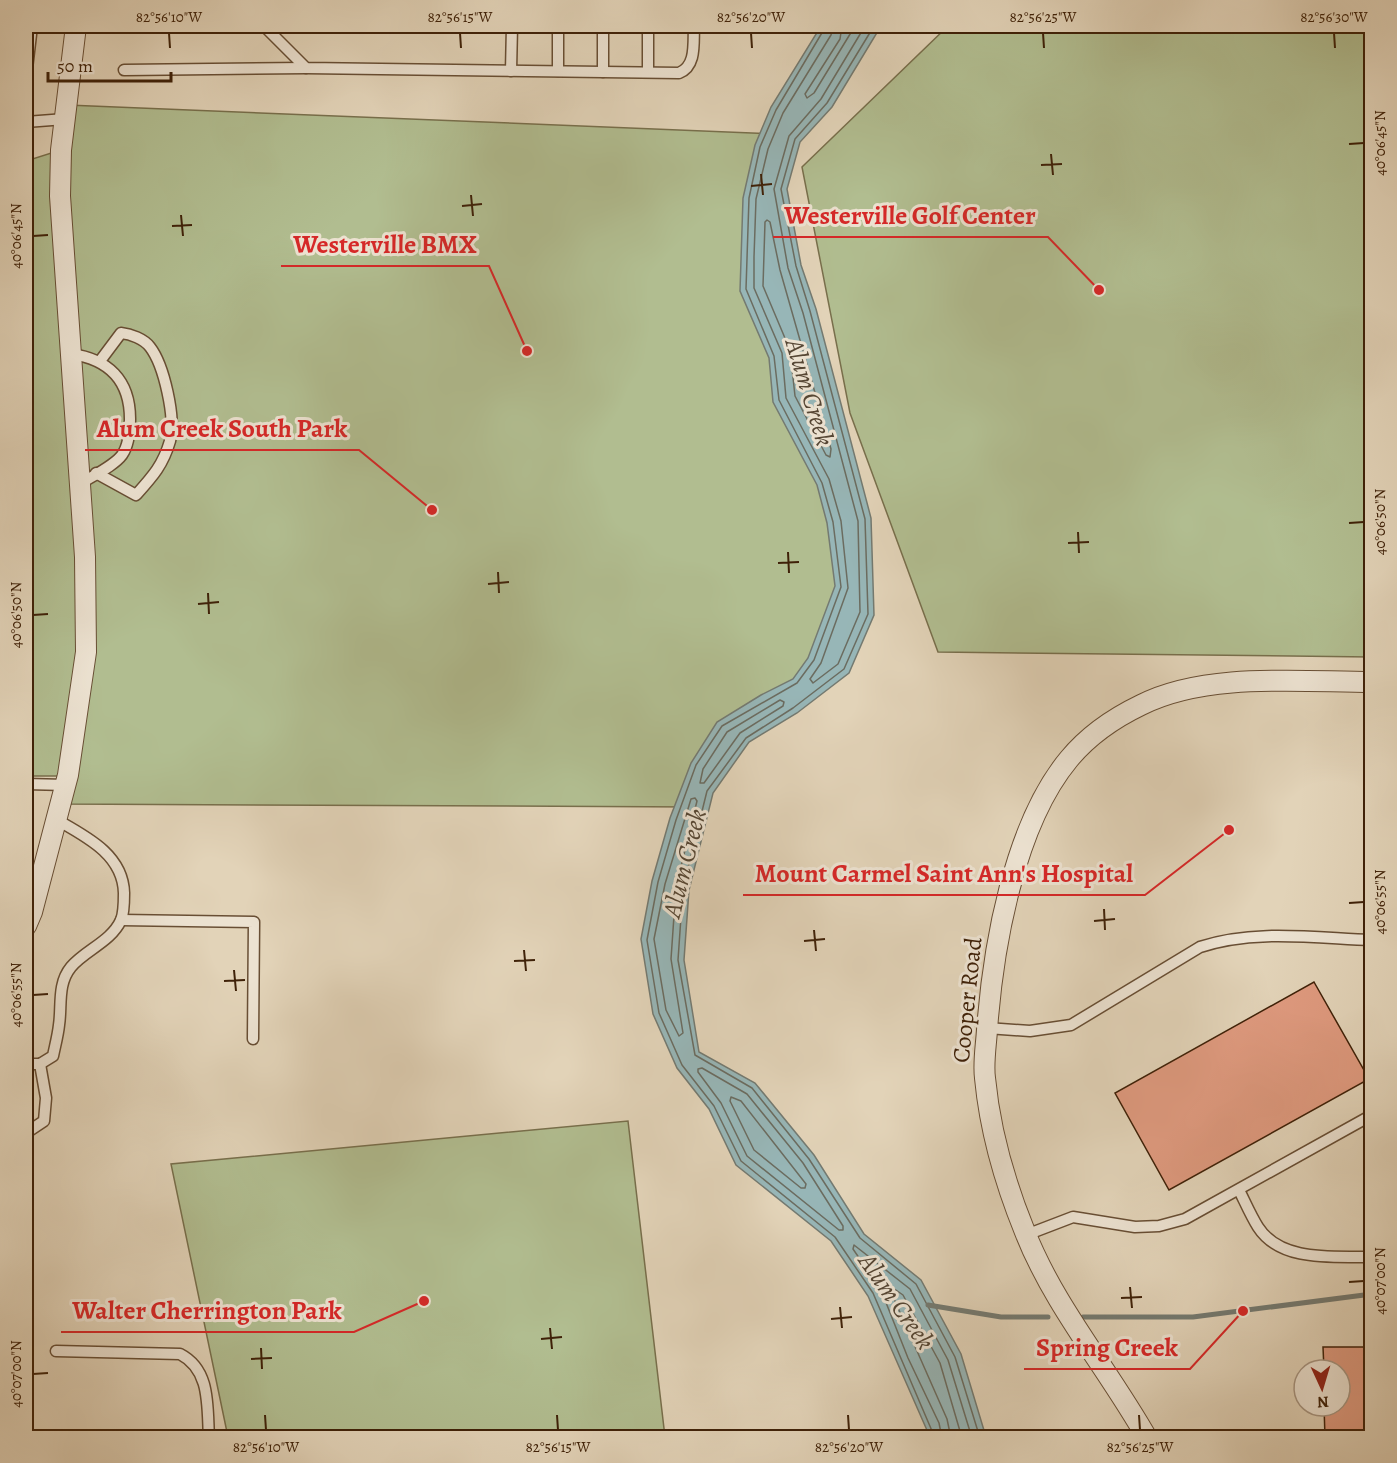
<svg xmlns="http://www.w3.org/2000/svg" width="1397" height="1463" viewBox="0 0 1397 1463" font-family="Alegreya,serif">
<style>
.green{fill:#b1bd90;stroke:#786f4c;stroke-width:1.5}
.water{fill:#97b6b7;stroke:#747a71;stroke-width:1.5}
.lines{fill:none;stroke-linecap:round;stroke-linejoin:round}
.shore{stroke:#6b6c60;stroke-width:1.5}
.stream{stroke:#747a71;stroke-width:5}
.building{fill:#df9a7f;stroke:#3f2108;stroke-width:1.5}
.lane-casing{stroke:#684e34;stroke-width:13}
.street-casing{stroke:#684e34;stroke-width:22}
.lane{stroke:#ece2d1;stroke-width:10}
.street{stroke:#ece2d1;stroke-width:20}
.ticks{fill:none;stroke:#3f2108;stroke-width:2}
.labels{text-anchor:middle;stroke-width:6;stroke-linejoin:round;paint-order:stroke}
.street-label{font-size:24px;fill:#3f2108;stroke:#ece2d1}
.water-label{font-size:26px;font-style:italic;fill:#554634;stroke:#ece2d1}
.leader{fill:none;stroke:#d62828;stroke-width:2}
.callout-dot{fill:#d62828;stroke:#ece2d1;stroke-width:2}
.callout-label{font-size:26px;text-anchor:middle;font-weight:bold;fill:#d62828;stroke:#ece2d1;stroke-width:6;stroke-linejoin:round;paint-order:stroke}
.neatline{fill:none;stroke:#3f2108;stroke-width:2}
.ticks-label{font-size:15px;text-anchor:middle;fill:#3f2108}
</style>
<rect width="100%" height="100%" fill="#e2d3b8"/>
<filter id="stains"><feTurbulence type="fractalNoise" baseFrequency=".00333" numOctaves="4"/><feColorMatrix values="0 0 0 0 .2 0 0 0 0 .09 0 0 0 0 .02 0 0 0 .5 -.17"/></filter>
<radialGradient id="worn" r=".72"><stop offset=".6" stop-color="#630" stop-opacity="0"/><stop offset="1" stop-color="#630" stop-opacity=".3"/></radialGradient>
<g class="green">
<path d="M 948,26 L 1371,26 L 1371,657 L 938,652 L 850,413 L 802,167 Z"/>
<path d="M 67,105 L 776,134 L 853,591 L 823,678 L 734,738 L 695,807 L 61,804 L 68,776 L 26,776 L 26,161 L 61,150 Z"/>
<path d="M 628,1121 L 665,1437 L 228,1437 L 171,1164 Z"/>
</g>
<path class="water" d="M 821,26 L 881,26 L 832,107 L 800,142 L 787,189 L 801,265 L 816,309 L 871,518 L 874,615 L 849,673 L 797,713 L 749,742 L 713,793 L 689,890 L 684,960 L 699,1052 L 755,1083 L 814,1155 L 864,1234 L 921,1280 L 961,1354 L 986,1437 L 930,1437 L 868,1296 L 831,1241 L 736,1165 L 709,1109 L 677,1068 L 653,1014 L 641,939 L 652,881 L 670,818 L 691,763 L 717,722 L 761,695 L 793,679 L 808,658 L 835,586 L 827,523 L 817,485 L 773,402 L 769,358 L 740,291 L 743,198 L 755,145 L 771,107 Z"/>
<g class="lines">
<g class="shore">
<path d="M 826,26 L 776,110 L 760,147 L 749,198 L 746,289 L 774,356 L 779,400 L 822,483 L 833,522 L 841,587 L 814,660 L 797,683 L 722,726 L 696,765 L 676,820 L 658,882 L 647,940 L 659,1013 L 682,1065 L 714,1106 L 741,1161 L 835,1237 L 873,1293 L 935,1438"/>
<path d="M 833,26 L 831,35 L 783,113 L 768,149 L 756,199 L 754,257 L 754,288 L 782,353 L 786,398 L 829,479 L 841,521 L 848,588 L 821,663 L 810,679 L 813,683 L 838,664 L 860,612 L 858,521 L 803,313 L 788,268 L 774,189 L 789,136 L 821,99 L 865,26"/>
<path d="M 842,26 L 840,39 L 805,94 L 807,98 L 814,93 L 855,26"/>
<path d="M 874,26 L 827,103 L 795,139 L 781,189 L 796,266 L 810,311 L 865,519 L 868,614 L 844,669 L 793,708 L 746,738 L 707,791 L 683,888 L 678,960 L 695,1055 L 752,1088 L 809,1159 L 860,1238 L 916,1284 L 955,1357 L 980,1438"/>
<path d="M 767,220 L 770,222 L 780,270 L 831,449 L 830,457 L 826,455 L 795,396 L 790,350 L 763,286 L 765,222 Z"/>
<path d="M 780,700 L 784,702 L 783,706 L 740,733 L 704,783 L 700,783 L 703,769 L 727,732 Z"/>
<path d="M 695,798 L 697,801 L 676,887 L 671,959 L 683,1033 L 679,1036 L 666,1010 L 654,939 L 665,884 L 691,799 Z"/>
<path d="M 702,1068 L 747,1094 L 803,1163 L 843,1226 L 843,1230 L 839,1230 L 747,1156 L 721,1103 L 698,1072 L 698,1069 Z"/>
<path d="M 731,1097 L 741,1101 L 806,1184 L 805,1188 L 801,1188 L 754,1150 L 730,1101 Z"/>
<path d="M 942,1438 L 939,1423 L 908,1358 L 881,1290 L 853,1249 L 854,1245 L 910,1289 L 948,1360 L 972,1438"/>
<path d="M 951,1438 L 947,1419 L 891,1292 L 893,1288 L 903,1295 L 940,1363 L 962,1438"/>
</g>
<g class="stream">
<path d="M 928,1305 L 1001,1317 L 1048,1317"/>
<path d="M 1083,1317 L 1193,1317 L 1372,1294"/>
</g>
</g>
<g class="building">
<path d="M 1314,982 L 1369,1079 L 1169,1190 L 1115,1093 Z"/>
<path d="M 1323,1347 L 1371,1347 L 1371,1437 L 1325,1437 L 1324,1406 L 1340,1406 L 1340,1370 L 1324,1370 Z"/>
</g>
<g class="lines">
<defs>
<g id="lane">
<path d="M 264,26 L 306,68 L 679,73 C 697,66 693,42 694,26"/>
<path d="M 558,26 L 558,71"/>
<path d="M 124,70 L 306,68"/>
<path d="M 511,71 L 512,26"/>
<path d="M 603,72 L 603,26"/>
<path d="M 648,72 L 648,26"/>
<path d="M 26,77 L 32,26"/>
<path d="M 26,122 L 65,119"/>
<path d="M 71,354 C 108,359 130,380 130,419 C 130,430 129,445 122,455 C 114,466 92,476 80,484"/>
<path d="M 96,473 L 136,495 C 153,476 163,465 170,441 C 176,418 164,365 150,347 C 144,339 131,334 121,333 L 100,361"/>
<path d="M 26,784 L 66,785"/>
<path d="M 121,920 L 254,922 L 253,1039"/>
<path d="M 987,1028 L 1030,1031 L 1071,1025 L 1200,947 C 1254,929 1315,938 1372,940"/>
<path d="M 26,1064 L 40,1064"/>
<path d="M 40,1064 L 53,1056 C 55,1046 58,1035 59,1025 C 62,1006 57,984 71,967 C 85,950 111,942 121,920 C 124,913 124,901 124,893 C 123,855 87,837 57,820"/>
<path d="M 26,1133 L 44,1121 L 46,1098 L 40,1064"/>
<path d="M 1239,1190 C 1245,1202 1251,1216 1258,1227 C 1281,1263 1335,1256 1372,1257"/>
<path d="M 1026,1235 L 1073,1217 L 1135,1227 L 1159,1226 L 1185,1219 L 1372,1115"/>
<path d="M 56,1351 L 180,1354 C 211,1370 207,1406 209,1438"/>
</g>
<g id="street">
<path d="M 26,926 L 32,912 L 68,775 L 86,652 L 85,557 L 60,196 L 61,150 L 76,26"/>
<path d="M 1147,1438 C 1108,1369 1054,1306 1025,1232 C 1005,1183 990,1131 985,1078 C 983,1063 986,1046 987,1030 C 993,947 1014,825 1069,759 C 1088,736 1114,718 1141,705 C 1206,672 1300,682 1372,682"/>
</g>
</defs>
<use href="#lane" class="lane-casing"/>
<use href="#street" class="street-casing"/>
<use href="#lane" class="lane"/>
<use href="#street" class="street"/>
</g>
<path class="ticks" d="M 169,33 L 170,48M 460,33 L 461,48M 751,33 L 752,48M 1043,33 L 1044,48M 1334,33 L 1335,48M 1349,144 L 1364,143M 1051,154 L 1053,175M 1041,165 L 1062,164M 761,174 L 763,195M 751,186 L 772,184M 471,195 L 473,216M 462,206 L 482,204M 181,215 L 183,236M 172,226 L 192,225M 33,236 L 48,235M 1349,523 L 1364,522M 1078,532 L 1079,553M 1068,543 L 1089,542M 788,552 L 789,573M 778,563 L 799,562M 498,572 L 499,593M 488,584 L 509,582M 208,593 L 209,614M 198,604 L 219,602M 33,615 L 48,614M 1349,903 L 1364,902M 1104,909 L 1105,930M 1094,921 L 1115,919M 814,930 L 816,951M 804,941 L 825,939M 524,950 L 526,971M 514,961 L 535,960M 234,970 L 236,991M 224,981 L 245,980M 33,995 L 48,994M 1349,1282 L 1364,1281M 1130,1287 L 1132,1308M 1121,1298 L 1142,1297M 840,1307 L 842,1328M 831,1319 L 852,1317M 550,1328 L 552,1349M 541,1339 L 562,1337M 261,1348 L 262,1369M 251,1359 L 272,1358M 33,1374 L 48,1373M 265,1415 L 266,1430M 557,1415 L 558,1430M 848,1415 L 849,1430M 1139,1415 L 1140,1430"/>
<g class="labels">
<g class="street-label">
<text transform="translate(967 1000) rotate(-84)" y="8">Cooper Road</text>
</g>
<g class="water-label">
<text transform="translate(810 392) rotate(73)" y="9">Alum Creek</text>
<text transform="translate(684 863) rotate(-76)" y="9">Alum Creek</text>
<text transform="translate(897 1301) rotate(55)" y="9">Alum Creek</text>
</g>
</g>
<path class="leader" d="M1099 290L1048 237H773M527 351L489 266H281M432 510L359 450H85M1229 830L1145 895H743M424 1301L354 1332H61M1243 1311L1190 1369H1024"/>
<g class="callout-dot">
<circle cx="1099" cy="290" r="6"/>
<circle cx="527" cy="351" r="6"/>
<circle cx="432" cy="510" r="6"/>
<circle cx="1229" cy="830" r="6"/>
<circle cx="424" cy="1301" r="6"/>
<circle cx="1243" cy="1311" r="6"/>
</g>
<g class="callout-label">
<text x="910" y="224">Westerville Golf Center</text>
<text x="385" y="253">Westerville BMX</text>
<text x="222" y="437">Alum Creek South Park</text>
<text x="944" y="882">Mount Carmel Saint Ann's Hospital</text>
<text x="207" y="1319">Walter Cherrington Park</text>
<text x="1107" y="1356">Spring Creek</text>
</g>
<rect width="1397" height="1463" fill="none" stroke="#e2d3b8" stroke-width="66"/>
<g transform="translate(1322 1388) rotate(176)"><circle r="28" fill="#ece2d1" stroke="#a79581" stroke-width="1.5"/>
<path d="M0-4.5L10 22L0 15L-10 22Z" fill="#8f2418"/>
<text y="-9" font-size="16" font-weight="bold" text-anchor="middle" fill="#3f2108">N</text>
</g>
<path d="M48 72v9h123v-9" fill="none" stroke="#3f2108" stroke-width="3"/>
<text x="57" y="72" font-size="18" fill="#3f2108" stroke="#ece2d1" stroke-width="4.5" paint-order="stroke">50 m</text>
<rect x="33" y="33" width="1331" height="1397" class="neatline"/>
<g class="ticks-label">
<text x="169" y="22">82°56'10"W</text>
<text x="460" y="22">82°56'15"W</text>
<text x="751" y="22">82°56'20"W</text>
<text x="1043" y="22">82°56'25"W</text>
<text x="1334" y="22">82°56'30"W</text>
<text transform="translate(1380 143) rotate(-90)" y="5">40°06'45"N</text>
<text transform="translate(16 236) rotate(-90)" y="5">40°06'45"N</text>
<text transform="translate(1380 522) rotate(-90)" y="5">40°06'50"N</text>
<text transform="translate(16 615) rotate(-90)" y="5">40°06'50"N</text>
<text transform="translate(1380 902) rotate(-90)" y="5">40°06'55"N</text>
<text transform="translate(16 995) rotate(-90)" y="5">40°06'55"N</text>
<text transform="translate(1380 1281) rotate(-90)" y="5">40°07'00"N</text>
<text transform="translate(16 1374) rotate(-90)" y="5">40°07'00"N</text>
<text x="266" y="1452">82°56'10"W</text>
<text x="558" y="1452">82°56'15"W</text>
<text x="849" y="1452">82°56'20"W</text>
<text x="1140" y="1452">82°56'25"W</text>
</g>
<rect width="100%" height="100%" filter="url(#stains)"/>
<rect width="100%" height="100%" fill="url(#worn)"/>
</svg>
